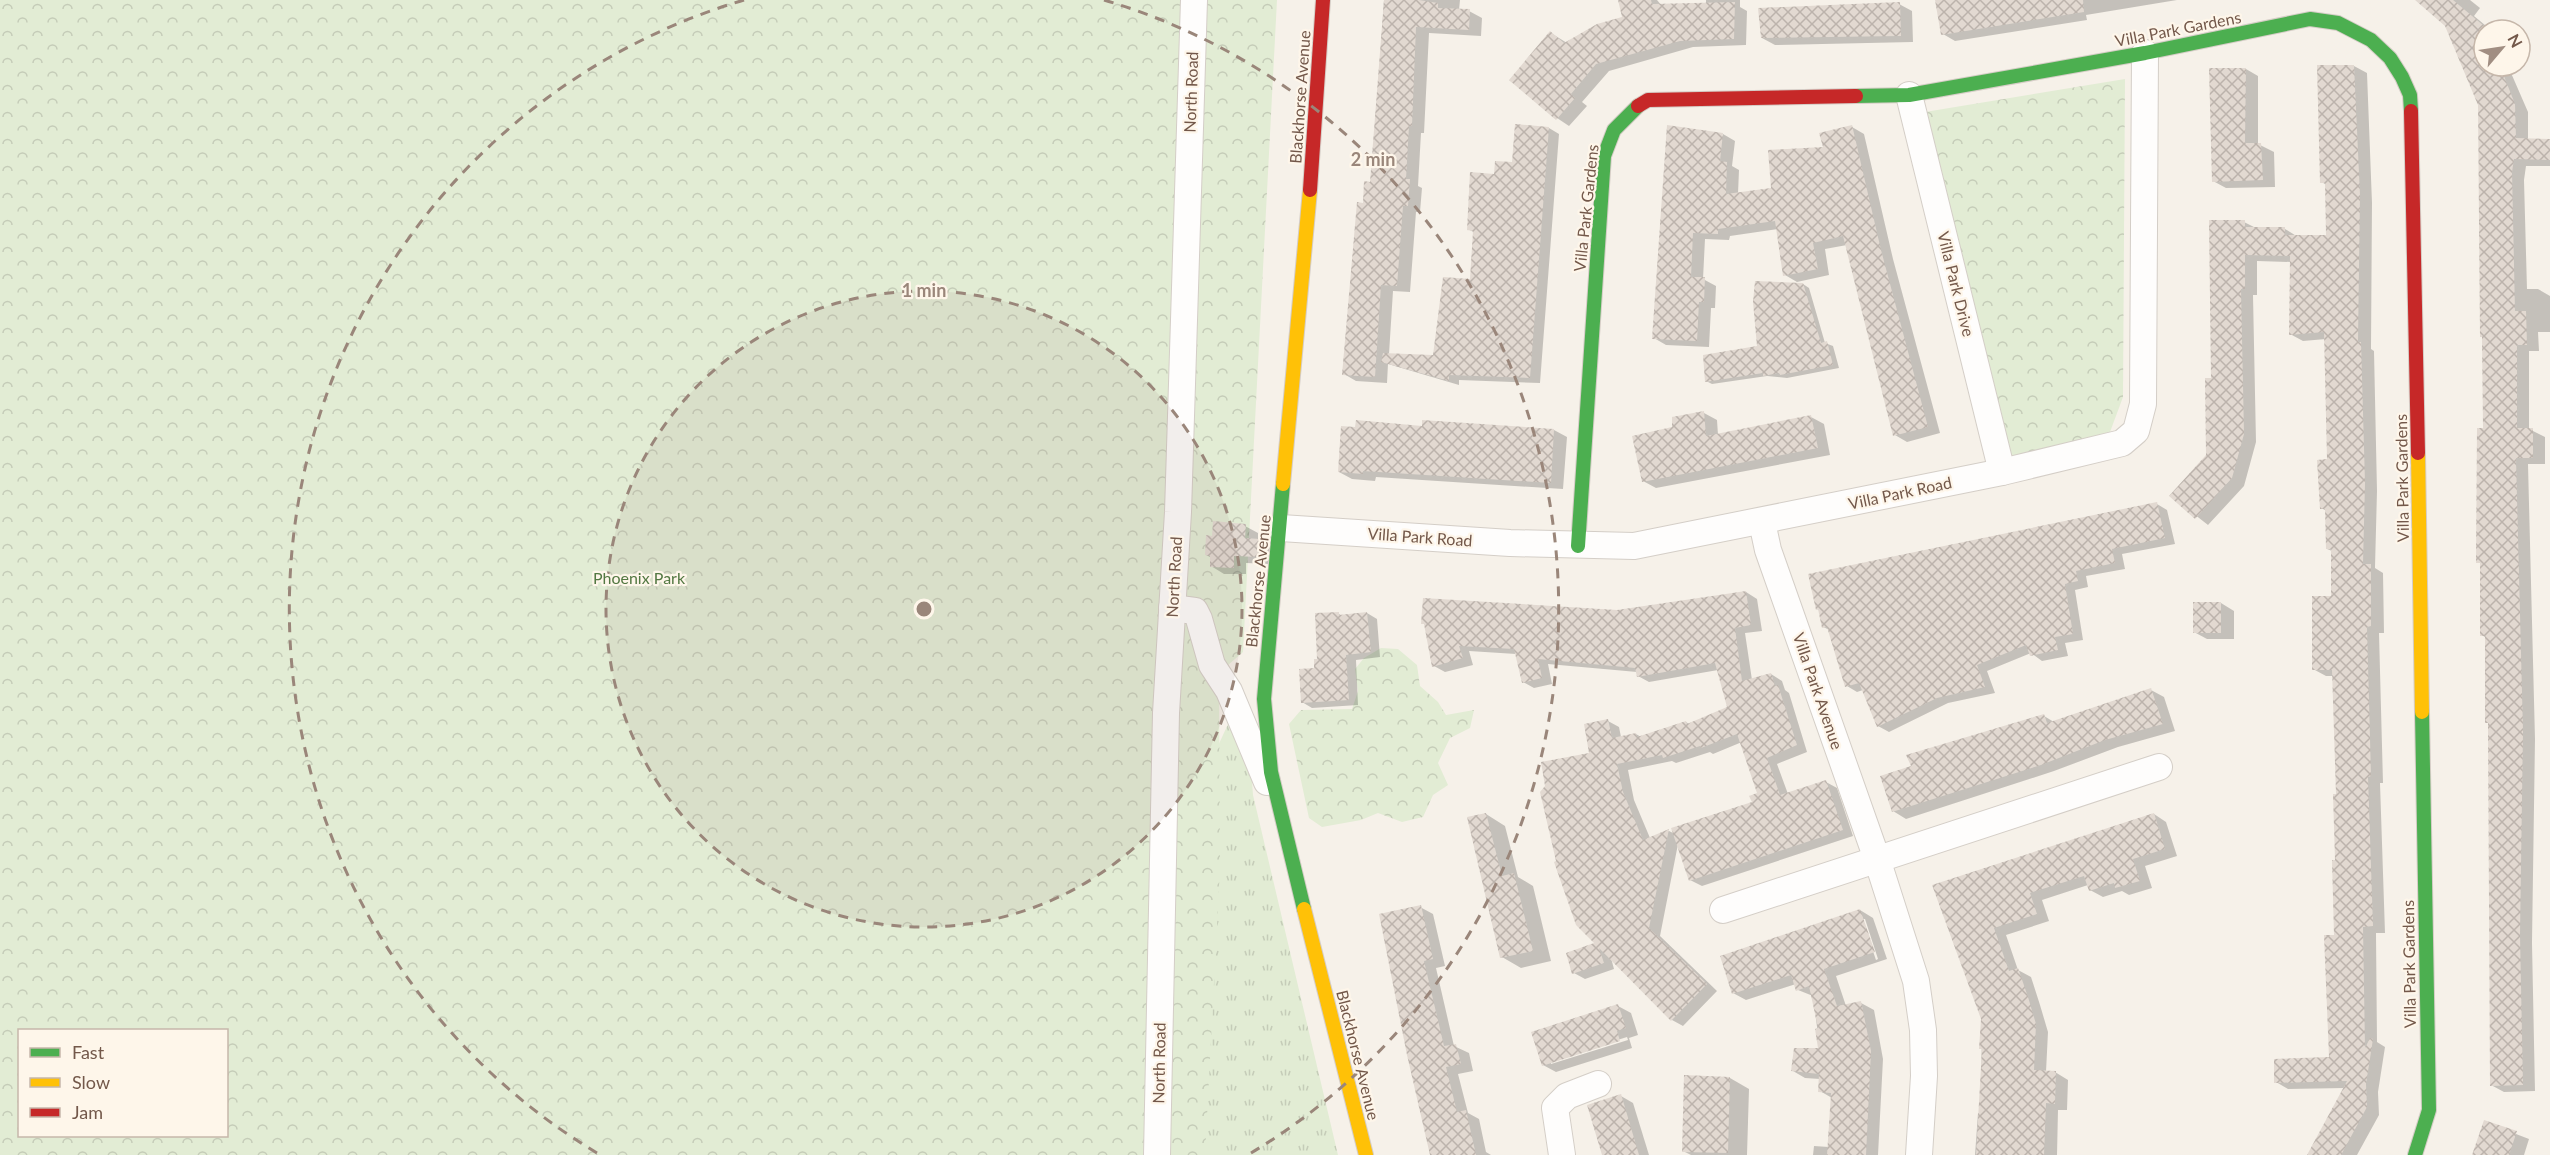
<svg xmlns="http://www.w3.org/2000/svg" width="2550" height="1155" viewBox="0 0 2550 1155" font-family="Lato,sans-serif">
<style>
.grass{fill:url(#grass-tufts)}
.forest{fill:url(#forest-crowns);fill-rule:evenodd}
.shadow{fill:#0003;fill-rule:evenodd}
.building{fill:url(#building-cross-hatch)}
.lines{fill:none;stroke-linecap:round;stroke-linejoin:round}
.street-casing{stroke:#d4cec7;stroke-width:28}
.fast-casing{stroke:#d5cdc6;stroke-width:16}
.slow-casing{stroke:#d5cdc6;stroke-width:16}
.jam-casing{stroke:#d5cdc6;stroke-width:16}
.street{stroke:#fefdfc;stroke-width:26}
.fast{stroke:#4caf50;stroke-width:14}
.slow{stroke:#ffc107;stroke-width:14}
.jam{stroke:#c62828;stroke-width:14}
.ring{fill:none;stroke:#9a867a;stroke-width:3;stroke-dasharray:10 8}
.labels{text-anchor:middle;stroke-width:4.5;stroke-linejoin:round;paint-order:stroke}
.street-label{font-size:16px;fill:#73584a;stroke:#fef6ea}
.park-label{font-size:16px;fill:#537842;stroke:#fef6ea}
.centre{fill:#9a867a;stroke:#fef6ea;stroke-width:3}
.ring-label{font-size:18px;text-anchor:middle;font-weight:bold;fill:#9a867a;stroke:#fef6ea;stroke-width:4.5;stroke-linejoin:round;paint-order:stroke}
</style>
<defs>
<pattern id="grass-tufts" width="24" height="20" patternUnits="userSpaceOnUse" patternTransform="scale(1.5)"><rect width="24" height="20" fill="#e2ecd4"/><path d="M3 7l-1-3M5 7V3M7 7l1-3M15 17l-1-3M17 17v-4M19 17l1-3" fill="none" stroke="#c5ccb8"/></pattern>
<pattern id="forest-crowns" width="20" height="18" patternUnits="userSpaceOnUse" patternTransform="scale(1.5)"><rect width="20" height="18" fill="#e2ecd4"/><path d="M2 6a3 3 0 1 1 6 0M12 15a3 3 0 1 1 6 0" fill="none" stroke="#c5ccb8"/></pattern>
<pattern id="building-cross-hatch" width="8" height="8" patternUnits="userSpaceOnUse" patternTransform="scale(1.5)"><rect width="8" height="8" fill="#e2d9d1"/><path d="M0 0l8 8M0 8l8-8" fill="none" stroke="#bcb3ac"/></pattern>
</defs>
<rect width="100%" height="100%" fill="#f6f1e9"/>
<path class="grass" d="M 1229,722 L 1249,741 L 1253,795 L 1338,1155 L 1192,1155 L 1205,774 Z"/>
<g class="forest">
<path d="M 0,0 L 1277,0 L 1243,652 L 1219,673 L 1220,868 L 1205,1155 L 0,1155 ZM 20,1030 L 226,1030 L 226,1136 L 20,1136 Z"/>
<path d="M 2125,79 L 2123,397 L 2110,432 L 2005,458 L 1925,112 Z"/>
<path d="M 1381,648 L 1398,649 L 1417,665 L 1420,686 L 1438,702 L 1446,715 L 1474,710 L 1470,728 L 1450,738 L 1438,763 L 1448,785 L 1433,795 L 1423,817 L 1402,822 L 1378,813 L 1361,820 L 1322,827 L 1309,818 L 1289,724 L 1301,710 L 1352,709 L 1358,691 L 1355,669 L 1364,658 Z"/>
</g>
<g class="shadow">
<path d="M 1384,0 L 1460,0 L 1459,10 L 1469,11 L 1482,18 L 1481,36 L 1429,33 L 1424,133 L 1421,133 L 1418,186 L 1422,188 L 1420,212 L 1416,212 L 1410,292 L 1393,291 L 1389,354 L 1434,356 L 1471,280 L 1475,233 L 1468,229 L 1496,176 L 1513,164 L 1549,128 L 1559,134 L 1540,383 L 1459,380 L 1459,385 L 1388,364 L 1387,383 L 1356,381 L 1344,374 L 1364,204 L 1372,183 Z"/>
<path d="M 1631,0 L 1657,0 L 1662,6 L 1706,5 L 1706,0 L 1740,0 L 1740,7 L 1747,11 L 1746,45 L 1693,47 L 1609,71 L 1582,102 L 1587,106 L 1569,126 L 1557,118 L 1551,33 L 1567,43 L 1624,18 Z"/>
<path d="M 1937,0 L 2177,0 L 2086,15 L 2087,20 L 1955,41 L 1943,34 Z"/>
<path d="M 2416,0 L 2470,0 L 2480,8 L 2474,16 L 2491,30 L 2484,30 L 2484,66 L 2508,66 L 2528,112 L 2528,140 L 2550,141 L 2550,166 L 2526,166 L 2524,180 L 2527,289 L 2538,289 L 2550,296 L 2550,332 L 2538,332 L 2539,351 L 2529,351 L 2529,429 L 2545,437 L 2545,464 L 2528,464 L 2535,739 L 2532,943 L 2535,1091 L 2504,1092 L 2491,1085 L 2489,723 L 2486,638 L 2482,635 L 2482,564 L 2478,562 L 2484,429 L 2480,105 L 2446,25 Z"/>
<path d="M 1899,4 L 1912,11 L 1913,42 L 1775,45 L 1762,38 Z"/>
<path d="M 2354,66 L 2367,73 L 2372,203 L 2371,349 L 2374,351 L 2377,491 L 2375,568 L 2383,573 L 2384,633 L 2379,633 L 2383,783 L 2380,783 L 2385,933 L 2376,933 L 2377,1042 L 2385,1047 L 2378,1092 L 2379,1115 L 2357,1155 L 2309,1155 L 2345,1088 L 2288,1089 L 2276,1082 L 2330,1058 L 2335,936 L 2337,795 L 2333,676 L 2326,676 L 2313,669 L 2332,597 L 2332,551 L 2327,549 L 2327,511 L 2321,508 L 2329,461 L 2326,339 L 2303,341 L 2290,334 L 2292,262 L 2257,261 L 2257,295 L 2253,295 L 2256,442 L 2244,486 L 2208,525 L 2171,496 L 2207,456 L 2212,380 L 2244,222 L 2256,228 L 2285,229 L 2298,237 L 2327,236 L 2326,185 L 2322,182 Z"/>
<path d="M 2246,69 L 2258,76 L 2258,144 L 2274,152 L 2275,187 L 2226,188 L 2213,181 Z"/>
<path d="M 1852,127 L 1864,134 L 1893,259 L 1940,433 L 1907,442 L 1895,435 L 1847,245 L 1825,249 L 1829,275 L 1797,282 L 1785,275 L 1778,229 L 1730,236 L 1729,240 L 1705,239 L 1703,279 L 1716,286 L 1715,308 L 1711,308 L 1709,347 L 1666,345 L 1654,338 L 1723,134 L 1735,141 L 1732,166 L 1739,170 L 1738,194 L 1773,189 Z"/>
<path d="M 1803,284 L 1809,288 L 1825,343 L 1833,346 L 1839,368 L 1787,378 L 1767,376 L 1712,384 L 1706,381 L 1758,348 Z"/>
<path d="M 1704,413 L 1717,420 L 1718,435 L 1811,417 L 1824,424 L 1830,455 L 1656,488 L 1643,481 L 1674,429 L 1674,418 Z"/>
<path d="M 1424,421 L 1554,430 L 1567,437 L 1563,489 L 1376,477 L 1375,481 L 1352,479 L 1339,472 L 1423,427 Z"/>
<path d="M 2157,504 L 2167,510 L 2175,544 L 2122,554 L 2125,569 L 2086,576 L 2088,587 L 2075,590 L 2083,640 L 2065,643 L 2068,656 L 2042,661 L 2031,653 L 1987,671 L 1995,693 L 1948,703 L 1889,732 L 1878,726 L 1863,690 L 1857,692 L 1847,686 L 1830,630 L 1823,627 L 1820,611 L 1817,609 Z"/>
<path d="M 1245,526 L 1258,533 L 1258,540 L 1272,548 L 1270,564 L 1246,563 L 1246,574 L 1224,574 L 1211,566 L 1212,558 L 1206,555 L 1214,537 Z"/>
<path d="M 1746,592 L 1757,599 L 1762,631 L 1745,633 L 1752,680 L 1771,674 L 1782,681 L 1785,690 L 1789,693 L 1807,752 L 1777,764 L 1788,794 L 1826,782 L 1837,788 L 1853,836 L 1702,886 L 1690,880 L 1678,844 L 1660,936 L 1717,991 L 1683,1026 L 1672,1020 L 1611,958 L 1614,969 L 1585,979 L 1574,973 L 1597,944 L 1591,754 L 1608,721 L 1619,727 L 1621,737 L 1636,734 L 1641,737 L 1686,722 L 1689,724 L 1729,708 L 1718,670 L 1649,682 L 1638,676 L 1637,672 L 1548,664 L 1552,684 L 1534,688 L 1523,682 L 1516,654 L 1469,651 L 1473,665 L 1445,672 L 1434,666 L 1425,625 L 1423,623 L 1618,611 ZM 1742,742 L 1759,794 L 1754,803 L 1675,834 L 1669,831 L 1650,838 L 1634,800 L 1628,770 L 1672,761 L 1676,763 L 1710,752 L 1713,754 Z"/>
<path d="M 2221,603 L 2234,611 L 2234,639 L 2207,639 L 2194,632 Z"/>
<path d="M 1367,613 L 1377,619 L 1380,657 L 1356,660 L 1358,705 L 1312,708 L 1302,702 L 1339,614 L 1342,616 Z"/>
<path d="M 2151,690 L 2164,697 L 2175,731 L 2118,747 L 2054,771 L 1906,819 L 1893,811 L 2044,716 L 2054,722 Z"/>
<path d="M 1486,814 L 1505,826 L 1518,877 L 1533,886 L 1551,961 L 1521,968 L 1502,957 Z"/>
<path d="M 2154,814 L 2166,822 L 2177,856 L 2145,866 L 2152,888 L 2129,895 L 2122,891 L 2103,897 L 2090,890 L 2088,885 L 2042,900 L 2049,921 L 2006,935 L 2018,970 L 2031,977 L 2040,1005 L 2048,1032 L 2046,1072 L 2055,1072 L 2068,1080 L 2067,1110 L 2058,1110 L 2057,1155 L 1975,1155 L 1978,1113 L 1981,1113 L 1982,1019 L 1934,886 Z"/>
<path d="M 1420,907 L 1433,914 L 1445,966 L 1436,968 L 1454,1046 L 1469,1053 L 1473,1071 L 1458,1074 L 1468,1113 L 1479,1119 L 1486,1152 L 1491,1155 L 1432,1155 Z"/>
<path d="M 1860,910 L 1873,918 L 1887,959 L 1836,976 L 1846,1006 L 1861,1003 L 1874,1010 L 1883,1059 L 1878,1155 L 1813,1155 L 1814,1146 L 1829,1147 L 1832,1098 L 1820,1091 L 1820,1079 L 1805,1078 L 1793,1071 L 1820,1050 L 1813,996 L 1798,990 L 1796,984 L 1746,1000 L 1733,993 ZM 1862,919 L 1865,919 L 1878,959 L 1876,960 Z"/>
<path d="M 1618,1006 L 1631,1013 L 1638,1035 L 1629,1038 L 1632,1048 L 1556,1072 L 1543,1065 ZM 1627,1037 L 1628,1040 L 1551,1064 L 1551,1061 Z"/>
<path d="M 1730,1078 L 1749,1089 L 1747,1155 L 1691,1155 L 1683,1151 Z"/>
<path d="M 1621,1096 L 1633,1103 L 1649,1155 L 1604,1155 Z"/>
<path d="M 2485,1122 L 2529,1139 L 2524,1155 L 2474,1155 Z"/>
</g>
<g class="building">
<path d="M 1384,0 L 1419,0 L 1438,3 L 1438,8 L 1470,9 L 1469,30 L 1416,27 L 1412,126 L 1409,126 L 1406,179 L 1410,179 L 1408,206 L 1403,206 L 1397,286 L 1381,285 L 1375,377 L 1342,375 L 1357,202 L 1363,203 L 1364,181 L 1370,182 Z"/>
<path d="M 1618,0 L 1651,0 L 1652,4 L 1735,2 L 1734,39 L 1680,41 L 1596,64 L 1571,94 L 1575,98 L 1556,120 L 1509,80 L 1550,31 L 1564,43 L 1597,24 L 1622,17 Z"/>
<path d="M 1935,0 L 2083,0 L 2084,12 L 1941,35 Z"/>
<path d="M 2415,0 L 2453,0 L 2484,26 L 2484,66 L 2500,66 L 2515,104 L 2516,138 L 2550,139 L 2550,160 L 2514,159 L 2512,172 L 2515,311 L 2526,311 L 2527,345 L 2517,345 L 2517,428 L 2533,428 L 2533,458 L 2516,458 L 2523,731 L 2520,935 L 2523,1085 L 2490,1086 L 2488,723 L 2485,723 L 2485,636 L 2480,636 L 2480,563 L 2476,563 L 2477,428 L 2483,428 L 2482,337 L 2480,337 L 2478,105 L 2445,26 Z"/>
<path d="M 1900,2 L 1901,36 L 1761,38 L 1758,8 Z"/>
<path d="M 2317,65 L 2354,65 L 2360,195 L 2358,342 L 2361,342 L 2365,483 L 2363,564 L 2371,564 L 2371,626 L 2367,627 L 2371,776 L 2368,777 L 2373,926 L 2363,927 L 2365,1048 L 2370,1038 L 2373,1039 L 2366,1084 L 2367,1107 L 2341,1155 L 2307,1155 L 2347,1081 L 2274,1083 L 2274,1059 L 2329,1057 L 2324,935 L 2334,935 L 2332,860 L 2335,860 L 2333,794 L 2336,794 L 2332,670 L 2312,670 L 2312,596 L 2331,596 L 2331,549 L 2326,549 L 2325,509 L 2320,509 L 2317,460 L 2327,459 L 2324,332 L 2289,335 L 2290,256 L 2245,255 L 2245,289 L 2241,289 L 2244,434 L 2232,478 L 2195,519 L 2169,496 L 2206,455 L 2205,378 L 2211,378 L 2209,220 L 2245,220 L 2245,227 L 2285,227 L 2285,235 L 2326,235 L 2325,183 L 2320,183 Z"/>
<path d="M 2209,68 L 2246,68 L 2245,143 L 2261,143 L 2263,180 L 2212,182 Z"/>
<path d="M 1515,124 L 1549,127 L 1530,378 L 1449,375 L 1449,381 L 1381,362 L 1383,353 L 1433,355 L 1443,277 L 1470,279 L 1473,231 L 1467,230 L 1470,172 L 1494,174 L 1495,161 L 1512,162 Z"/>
<path d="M 1667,125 L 1723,133 L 1720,161 L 1727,162 L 1726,194 L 1771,188 L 1768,150 L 1823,147 L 1819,133 L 1852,125 L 1881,250 L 1928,427 L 1893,436 L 1843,236 L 1813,243 L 1818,269 L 1783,276 L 1775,221 L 1718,229 L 1718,234 L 1693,233 L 1691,277 L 1705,277 L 1704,302 L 1699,302 L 1697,341 L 1652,339 Z"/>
<path d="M 1755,281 L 1803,283 L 1821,343 L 1827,341 L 1833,365 L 1780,375 L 1779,373 L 1763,376 L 1763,373 L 1705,382 L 1703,355 L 1757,346 L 1753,302 Z"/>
<path d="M 1704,411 L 1706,436 L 1811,415 L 1818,448 L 1642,482 L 1632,436 L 1672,427 L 1672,417 Z"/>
<path d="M 1356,420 L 1422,426 L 1422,420 L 1554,429 L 1551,483 L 1363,471 L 1363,474 L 1338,472 L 1341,426 L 1355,427 Z"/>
<path d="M 2157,502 L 2165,538 L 2112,549 L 2115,563 L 2076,571 L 2078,581 L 2065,584 L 2073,634 L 2055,637 L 2058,650 L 2030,656 L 2026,645 L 1977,665 L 1985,687 L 1937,698 L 1877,727 L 1859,683 L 1845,687 L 1827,627 L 1822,628 L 1818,609 L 1816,610 L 1808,574 Z"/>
<path d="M 1213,521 L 1246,524 L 1245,538 L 1260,539 L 1258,557 L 1234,556 L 1234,568 L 1210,567 L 1210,556 L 1205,555 L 1206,535 L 1212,536 Z"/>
<path d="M 1746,591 L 1751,625 L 1735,628 L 1742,681 L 1771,673 L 1775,686 L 1778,685 L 1797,745 L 1767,758 L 1780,795 L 1826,780 L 1843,830 L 1689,881 L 1671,828 L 1752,802 L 1749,796 L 1757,793 L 1737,734 L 1701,748 L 1700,746 L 1663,758 L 1662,755 L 1617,764 L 1623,792 L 1643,840 L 1669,829 L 1649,928 L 1707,984 L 1671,1021 L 1599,948 L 1604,963 L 1572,974 L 1566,953 L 1594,943 L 1576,925 L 1554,862 L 1556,861 L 1540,792 L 1545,786 L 1541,762 L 1589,753 L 1584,724 L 1608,719 L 1612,738 L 1636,733 L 1637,737 L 1686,721 L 1687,724 L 1727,707 L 1715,663 L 1637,677 L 1635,668 L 1538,659 L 1542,678 L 1522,683 L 1514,649 L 1459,646 L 1463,658 L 1432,667 L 1424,624 L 1421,624 L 1423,598 L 1617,610 Z"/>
<rect x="2193" y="602" width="28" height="31"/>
<path d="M 1339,612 L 1339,615 L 1367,612 L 1371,652 L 1346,655 L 1349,700 L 1301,703 L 1299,669 L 1314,668 L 1314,659 L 1317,659 L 1315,613 Z"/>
<path d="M 2151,688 L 2163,724 L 2105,740 L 2041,765 L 1892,812 L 1880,776 L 1911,766 L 1906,755 L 2044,714 L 2047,723 Z"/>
<path d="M 1486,813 L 1502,876 L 1514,873 L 1533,951 L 1500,958 L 1467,817 Z"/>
<path d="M 2154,813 L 2165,849 L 2133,859 L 2140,881 L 2115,888 L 2114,883 L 2089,891 L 2084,876 L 2030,893 L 2037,914 L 1994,928 L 2009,971 L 2018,968 L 2028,997 L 2036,1024 L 2034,1070 L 2056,1071 L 2055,1104 L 2046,1103 L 2044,1155 L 1976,1155 L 1982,1049 L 1979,1049 L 1981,1019 L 1932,885 Z"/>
<path d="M 1421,905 L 1433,959 L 1424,961 L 1444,1046 L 1456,1044 L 1461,1064 L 1446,1067 L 1457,1112 L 1466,1110 L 1476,1155 L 1430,1155 L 1407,1055 L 1379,914 Z"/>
<path d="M 1860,909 L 1875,952 L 1824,969 L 1837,1006 L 1861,1001 L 1871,1051 L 1866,1155 L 1827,1155 L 1831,1093 L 1818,1092 L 1819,1074 L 1791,1071 L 1794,1048 L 1818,1048 L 1815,1029 L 1818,1028 L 1809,986 L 1796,991 L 1791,975 L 1732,994 L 1720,956 Z"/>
<path d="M 1618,1004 L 1626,1028 L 1617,1031 L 1620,1041 L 1542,1066 L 1531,1032 Z"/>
<path d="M 1684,1075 L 1730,1077 L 1728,1153 L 1682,1152 Z"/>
<path d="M 1621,1094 L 1639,1155 L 1602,1155 L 1587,1105 Z"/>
<path d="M 2484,1120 L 2517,1131 L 2509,1155 L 2472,1155 Z"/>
</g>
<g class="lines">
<defs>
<g id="street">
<path d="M 1909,95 L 2002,472"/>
<path d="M 1762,522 L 1768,550 L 1877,859 L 1916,981 L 1923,1030 L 1924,1076 L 1919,1155"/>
<path d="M 1281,528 L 1510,543 L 1634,546 L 2002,472 L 2122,443 L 2136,431 L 2143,404 L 2145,53"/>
<path d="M 1172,608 L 1195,611 L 1199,619 L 1212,665 L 1229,691 L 1267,782"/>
<path d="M 1723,910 L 2159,767"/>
<path d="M 1157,1155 L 1166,713 L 1178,512 L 1194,0"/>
<path d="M 1562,1155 L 1555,1108 L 1567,1096 L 1598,1084"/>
</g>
<g id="fast">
<path d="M 1856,96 L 1909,95 L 2145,53 L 2310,19 L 2338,23 L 2371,40 L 2390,58 L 2402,77 L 2410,95 L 2411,111"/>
<path d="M 1283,484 L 1264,699 L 1271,772 L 1304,909"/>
<path d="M 1578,546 L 1604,156 L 1614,130 L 1638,106"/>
<path d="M 2415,1155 L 2429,1110 L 2422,712"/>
</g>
<g id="slow">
<path d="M 2418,453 L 2422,712"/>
<path d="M 1283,484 L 1310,190"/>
<path d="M 1304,909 L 1366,1155"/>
</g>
<g id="jam">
<path d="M 1638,106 L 1648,100 L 1856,96"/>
<path d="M 2411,111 L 2418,453"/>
<path d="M 1310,190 L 1323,0"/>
</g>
</defs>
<use href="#street" class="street-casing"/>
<use href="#fast" class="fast-casing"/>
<use href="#slow" class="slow-casing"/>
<use href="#jam" class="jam-casing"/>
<use href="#street" class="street"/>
<use href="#fast" class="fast"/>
<use href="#slow" class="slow"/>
<use href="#jam" class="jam"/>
</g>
<circle cx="924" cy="609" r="318" fill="#9a867a" fill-opacity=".12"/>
<g class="ring">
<circle cx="924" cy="609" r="318"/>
<path d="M597 1153A635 635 0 0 1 744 0M1104 0A635 635 0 0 1 1251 1153"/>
</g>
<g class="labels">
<g class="street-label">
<text transform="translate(2178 29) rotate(-11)" y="6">Villa Park Gardens</text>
<text transform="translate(1191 92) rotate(-88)" y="6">North Road</text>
<text transform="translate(1300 97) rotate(-86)" y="6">Blackhorse Avenue</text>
<text transform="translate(1586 208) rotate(-84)" y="6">Villa Park Gardens</text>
<text transform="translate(1956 284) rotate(76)" y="6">Villa Park Drive</text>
<text transform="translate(2402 478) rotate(-91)" y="6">Villa Park Gardens</text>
<text transform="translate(1900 493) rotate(-12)" y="6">Villa Park Road</text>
<text transform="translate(1420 537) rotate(4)" y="6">Villa Park Road</text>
<text transform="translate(1174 577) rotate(-87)" y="6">North Road</text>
<text transform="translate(1258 581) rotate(-84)" y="6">Blackhorse Avenue</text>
<text transform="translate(1818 691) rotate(71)" y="6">Villa Park Avenue</text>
<text transform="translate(2409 964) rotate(-91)" y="6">Villa Park Gardens</text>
<text transform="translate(1358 1055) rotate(76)" y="6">Blackhorse Avenue</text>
<text transform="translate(1159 1063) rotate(-89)" y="6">North Road</text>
</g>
<g class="park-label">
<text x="639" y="584">Phoenix Park</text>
</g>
</g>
<circle cx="924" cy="609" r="9" class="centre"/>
<g class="ring-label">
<text x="1373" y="166">2 min</text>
<text x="924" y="297">1 min</text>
</g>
<rect x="18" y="1029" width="210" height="108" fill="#fef6ea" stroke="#c6b7aa" stroke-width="1.5"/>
<rect x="30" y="1048" width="30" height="9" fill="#4caf50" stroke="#c6b7aa" stroke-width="1.5"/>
<text x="72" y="1059" font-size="18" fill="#73584a">Fast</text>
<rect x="30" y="1078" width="30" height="9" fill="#ffc107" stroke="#c6b7aa" stroke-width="1.5"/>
<text x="72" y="1089" font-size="18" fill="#73584a">Slow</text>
<rect x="30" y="1108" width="30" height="9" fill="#c62828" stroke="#c6b7aa" stroke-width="1.5"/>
<text x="72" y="1119" font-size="18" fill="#73584a">Jam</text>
<g transform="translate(2502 48) rotate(61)"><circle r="28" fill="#fef6ea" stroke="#c6b7aa" stroke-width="1.5"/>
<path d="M0-4.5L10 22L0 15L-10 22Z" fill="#a18e82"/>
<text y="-9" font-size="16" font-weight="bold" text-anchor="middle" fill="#73584a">N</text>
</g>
</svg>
